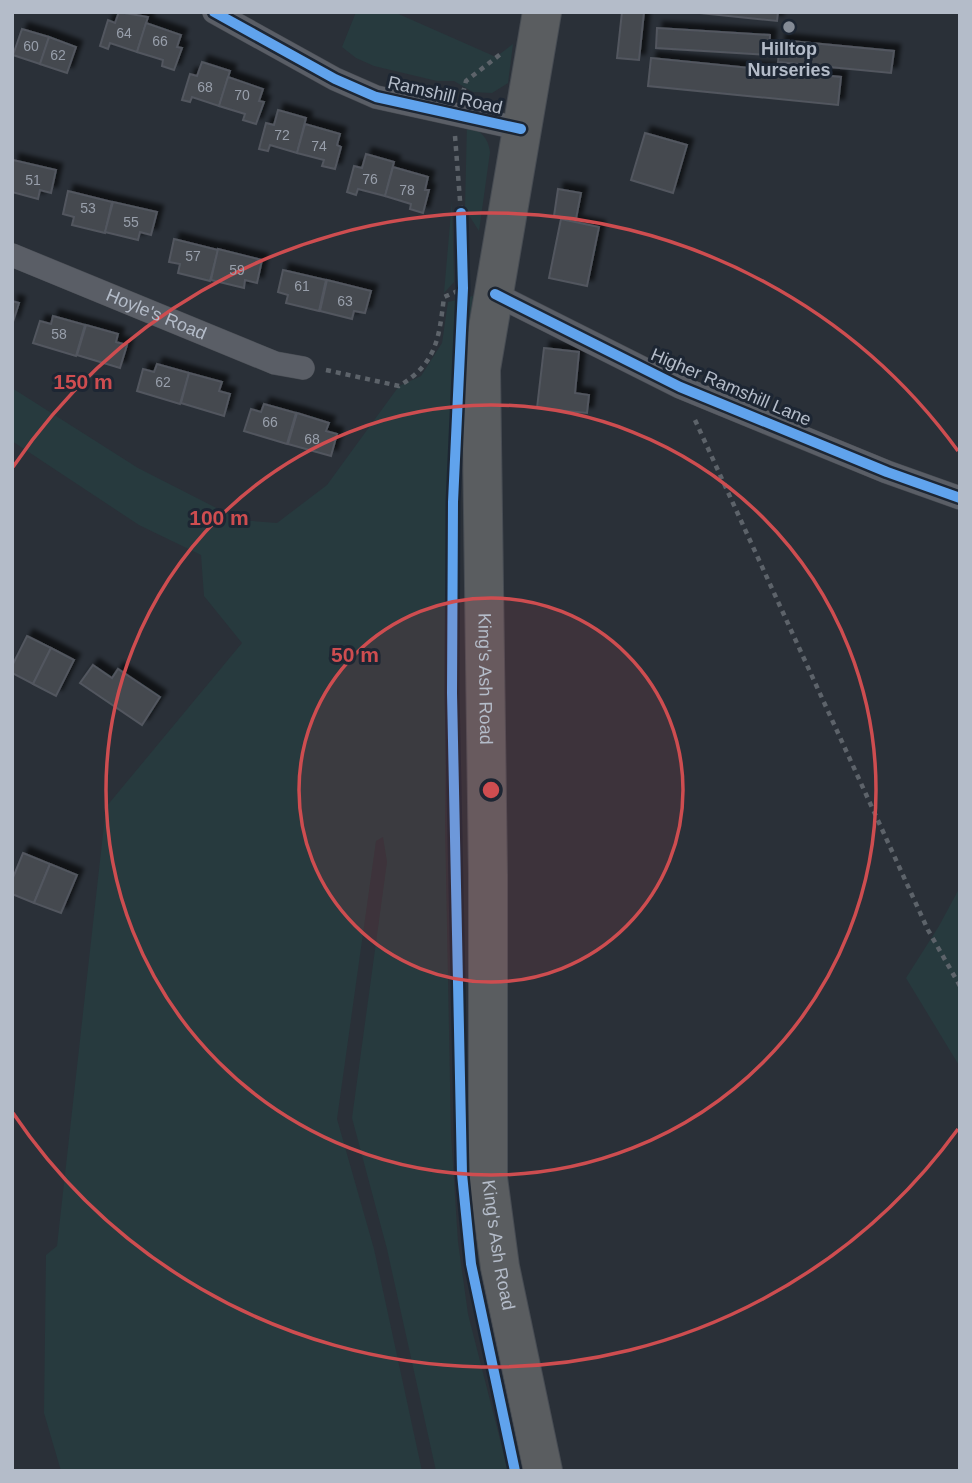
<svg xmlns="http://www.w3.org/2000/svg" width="972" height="1483" viewBox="0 0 972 1483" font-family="Helvetica,sans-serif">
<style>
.green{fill:#273a3e}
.building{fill:#444950;stroke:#52575f;stroke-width:2;filter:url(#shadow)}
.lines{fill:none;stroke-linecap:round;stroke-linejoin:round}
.street-casing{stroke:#484c53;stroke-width:24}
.highway-casing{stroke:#474c53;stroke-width:40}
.path{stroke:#5d636a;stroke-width:4.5;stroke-dasharray:5 5;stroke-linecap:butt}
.street{stroke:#5a5e66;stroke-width:23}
.highway{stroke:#5a5d60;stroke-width:38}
.cycleway-casing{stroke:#1d2633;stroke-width:15}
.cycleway{stroke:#60a3ed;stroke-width:10}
.ring{fill:none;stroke:#ce4d50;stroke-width:3.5}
.poi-dot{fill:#848b96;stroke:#1d2633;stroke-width:2.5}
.labels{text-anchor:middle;stroke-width:6;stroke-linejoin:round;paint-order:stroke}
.number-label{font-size:14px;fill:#989fab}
.poi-label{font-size:18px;font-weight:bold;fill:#b4bcc9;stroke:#1d2633}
.street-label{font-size:18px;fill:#b4bcc9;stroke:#1d2633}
.centre{fill:#ce4d50;stroke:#1d2633;stroke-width:3.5}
.ring-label{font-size:21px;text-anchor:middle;font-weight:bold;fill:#ce4d50;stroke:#1d2633;stroke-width:6;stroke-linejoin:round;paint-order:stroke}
</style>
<defs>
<filter id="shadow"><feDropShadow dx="6" dy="-6" stdDeviation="2" flood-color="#0009"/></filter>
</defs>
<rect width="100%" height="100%" fill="#2a3038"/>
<g class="green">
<path d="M 356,12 L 394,12 L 496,57 L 513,44 L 508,83 L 492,93 L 473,92 L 454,81 L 437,81 L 374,66 L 356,58 L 342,47 Z"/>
<path d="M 467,123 C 480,131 488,137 490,152 L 479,231 L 465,209 Z"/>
<path d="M 452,201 L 454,282 L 444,293 Z"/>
<path d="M 473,296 L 448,501 L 445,824 L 451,1134 L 458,1242 L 468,1314 L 508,1471 L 436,1471 L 387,1249 L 352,1118 L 387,862 L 383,837 L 376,841 L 337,1119 L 374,1249 L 422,1471 L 61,1471 L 44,1413 L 46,1255 L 57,1246 L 106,807 L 242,643 L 204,596 L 201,555 L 139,525 L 12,441 L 12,388 L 138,468 L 240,520 L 277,523 L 327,485 L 399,386 L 421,376 L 442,343 L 448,302 Z"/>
<path d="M 960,887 L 960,1067 L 906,978 L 939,926 Z"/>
</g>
<g class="building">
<path d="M 119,12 L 148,17 L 137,52 L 110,43 L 108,49 L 100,46 L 108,20 L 115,23 Z"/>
<path d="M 622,12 L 644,12 L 639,60 L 617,58 Z"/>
<path d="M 690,12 L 778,12 L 777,21 Z"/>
<path d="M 146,23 L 181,35 L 177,47 L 182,48 L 174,70 L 162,66 L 163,60 L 137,52 Z"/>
<path d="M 657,28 L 770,35 L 769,55 L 656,48 Z"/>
<path d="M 22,29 L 49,37 L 40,64 L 13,55 Z"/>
<path d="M 49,37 L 76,47 L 67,73 L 40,64 Z"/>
<path d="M 780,40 L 894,51 L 891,73 L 778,62 Z"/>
<path d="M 651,58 L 841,77 L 838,105 L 648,86 Z"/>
<path d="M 202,62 L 230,71 L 219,106 L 192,97 L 190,102 L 182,100 L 190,74 L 197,76 Z"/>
<path d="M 228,77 L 263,89 L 259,101 L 264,102 L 256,124 L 243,120 L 245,114 L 219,106 Z"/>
<path d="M 278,110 L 306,118 L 297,153 L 270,145 L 268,151 L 259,149 L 266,123 L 274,125 Z"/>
<path d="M 305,124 L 340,134 L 337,145 L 341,147 L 335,169 L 322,166 L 324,160 L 297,153 Z"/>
<path d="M 645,133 L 687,145 L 673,193 L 631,180 Z"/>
<path d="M 366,154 L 394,162 L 385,196 L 358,189 L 356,195 L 347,192 L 354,166 L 362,168 Z"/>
<path d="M 13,160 L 56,170 L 51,193 L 40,190 L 38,199 L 12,192 Z"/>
<path d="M 393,167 L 428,177 L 425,190 L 429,190 L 423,213 L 410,209 L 411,204 L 385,196 Z"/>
<path d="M 558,189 L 581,193 L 576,219 L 554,216 Z"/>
<path d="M 68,191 L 112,202 L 105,233 L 72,225 L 74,217 L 63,214 Z"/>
<path d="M 113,202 L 157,212 L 151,235 L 140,232 L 138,240 L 105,232 Z"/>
<path d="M 561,219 L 599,227 L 587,286 L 549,278 Z"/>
<path d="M 174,239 L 218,250 L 210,281 L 178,273 L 180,264 L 169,262 Z"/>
<path d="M 218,249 L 262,260 L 257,283 L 245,280 L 244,288 L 211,280 Z"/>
<path d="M 283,270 L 326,280 L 319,311 L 286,303 L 288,295 L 278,292 Z"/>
<path d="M 327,280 L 371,291 L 365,313 L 354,311 L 352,319 L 320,311 Z"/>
<path d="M 12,301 L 19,303 L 12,325 Z"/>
<path d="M 53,316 L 85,325 L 76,356 L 33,343 L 40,321 L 51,324 Z"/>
<path d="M 86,325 L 118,334 L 116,342 L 127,345 L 120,368 L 77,355 Z"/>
<path d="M 544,348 L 579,352 L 575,393 L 589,395 L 587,413 L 537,408 Z"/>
<path d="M 157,364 L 189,373 L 180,404 L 137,391 L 143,369 L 154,372 Z"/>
<path d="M 189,373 L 222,382 L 219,391 L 230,394 L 224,416 L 181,403 Z"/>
<path d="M 264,404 L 296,413 L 287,444 L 244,431 L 251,409 L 261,412 Z"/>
<path d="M 297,413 L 329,423 L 326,431 L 337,434 L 331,456 L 288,444 Z"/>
<path d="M 27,636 L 51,648 L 33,684 L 12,673 L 12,666 Z"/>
<path d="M 51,648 L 74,660 L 56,696 L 33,684 Z"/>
<path d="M 93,665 L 112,678 L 118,669 L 160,697 L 142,725 L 80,683 Z"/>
<path d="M 23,853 L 50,864 L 34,903 L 12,894 L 12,880 Z"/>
<path d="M 50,864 L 77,875 L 61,913 L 34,903 Z"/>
</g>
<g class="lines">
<defs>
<g id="street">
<path d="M 214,12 L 335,79 L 376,97 L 521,129"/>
<path id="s1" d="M 12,255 L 275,363 L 303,368"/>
<path d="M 495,294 L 680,387 L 887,472 L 960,498"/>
</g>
<g id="highway">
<path id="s2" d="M 542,12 L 481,369 L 488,875 L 488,1178 L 500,1267 L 543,1471"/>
</g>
</defs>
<use href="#street" class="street-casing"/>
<use href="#highway" class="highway-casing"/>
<g class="path">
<path d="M 463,93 L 466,81 L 502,53"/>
<path d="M 455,136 L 461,213"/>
<path d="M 326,370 L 399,386 C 437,363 439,338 444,297 L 462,289"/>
<path d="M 695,420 L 928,930 L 960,986"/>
</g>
<use href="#street" class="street"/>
<use href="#highway" class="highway"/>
<defs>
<g id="cycleway">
<path d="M 214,12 L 335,79 L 376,97 L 521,129"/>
<path d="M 461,213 L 463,288 L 453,502 L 452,693 L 462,1174 L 471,1264 L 515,1471"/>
<path d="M 495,294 L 680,387 L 887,472 L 960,498"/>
</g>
</defs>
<use href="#cycleway" class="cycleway-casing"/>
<use href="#cycleway" class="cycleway"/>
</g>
<circle cx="491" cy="790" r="192" fill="#ce4d50" fill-opacity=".12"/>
<g class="ring">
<circle cx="491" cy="790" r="192"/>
<circle cx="491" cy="790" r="385"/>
<path d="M958 1129A577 577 0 0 1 13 1113M13 467A577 577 0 0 1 958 451"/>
</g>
<circle class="poi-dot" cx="789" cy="27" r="7"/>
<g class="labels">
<g class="number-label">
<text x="124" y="38">64</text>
<text x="160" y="46">66</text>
<text x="31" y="51">60</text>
<text x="58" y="60">62</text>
<text x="205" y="92">68</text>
<text x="242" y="100">70</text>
<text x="282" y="140">72</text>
<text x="319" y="151">74</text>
<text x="370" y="184">76</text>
<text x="33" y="185">51</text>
<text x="407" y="195">78</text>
<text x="88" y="213">53</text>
<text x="131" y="227">55</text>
<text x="193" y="261">57</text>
<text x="237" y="275">59</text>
<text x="302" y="291">61</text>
<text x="345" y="306">63</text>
<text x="59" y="339">58</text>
<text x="163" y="387">62</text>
<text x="270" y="427">66</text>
<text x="312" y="444">68</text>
</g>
<g class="poi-label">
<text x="789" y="55">Hilltop<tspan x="789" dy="21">Nurseries</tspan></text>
</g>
<g class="street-label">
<text transform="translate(445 95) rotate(13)" y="6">Ramshill Road</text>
<text dy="6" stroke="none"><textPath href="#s1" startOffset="156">Hoyle's Road</textPath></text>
<text transform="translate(731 387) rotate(23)" y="6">Higher Ramshill Lane</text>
<text dy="6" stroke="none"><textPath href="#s2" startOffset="672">King's Ash Road</textPath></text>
<text dy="6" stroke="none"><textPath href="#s2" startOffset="1239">King's Ash Road</textPath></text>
</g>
</g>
<circle cx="491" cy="790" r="10" class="centre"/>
<g class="ring-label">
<text x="83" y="389">150 m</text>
<text x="219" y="525">100 m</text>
<text x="355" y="662">50 m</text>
</g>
<rect width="972" height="1483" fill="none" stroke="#b4bcc9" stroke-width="28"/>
</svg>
